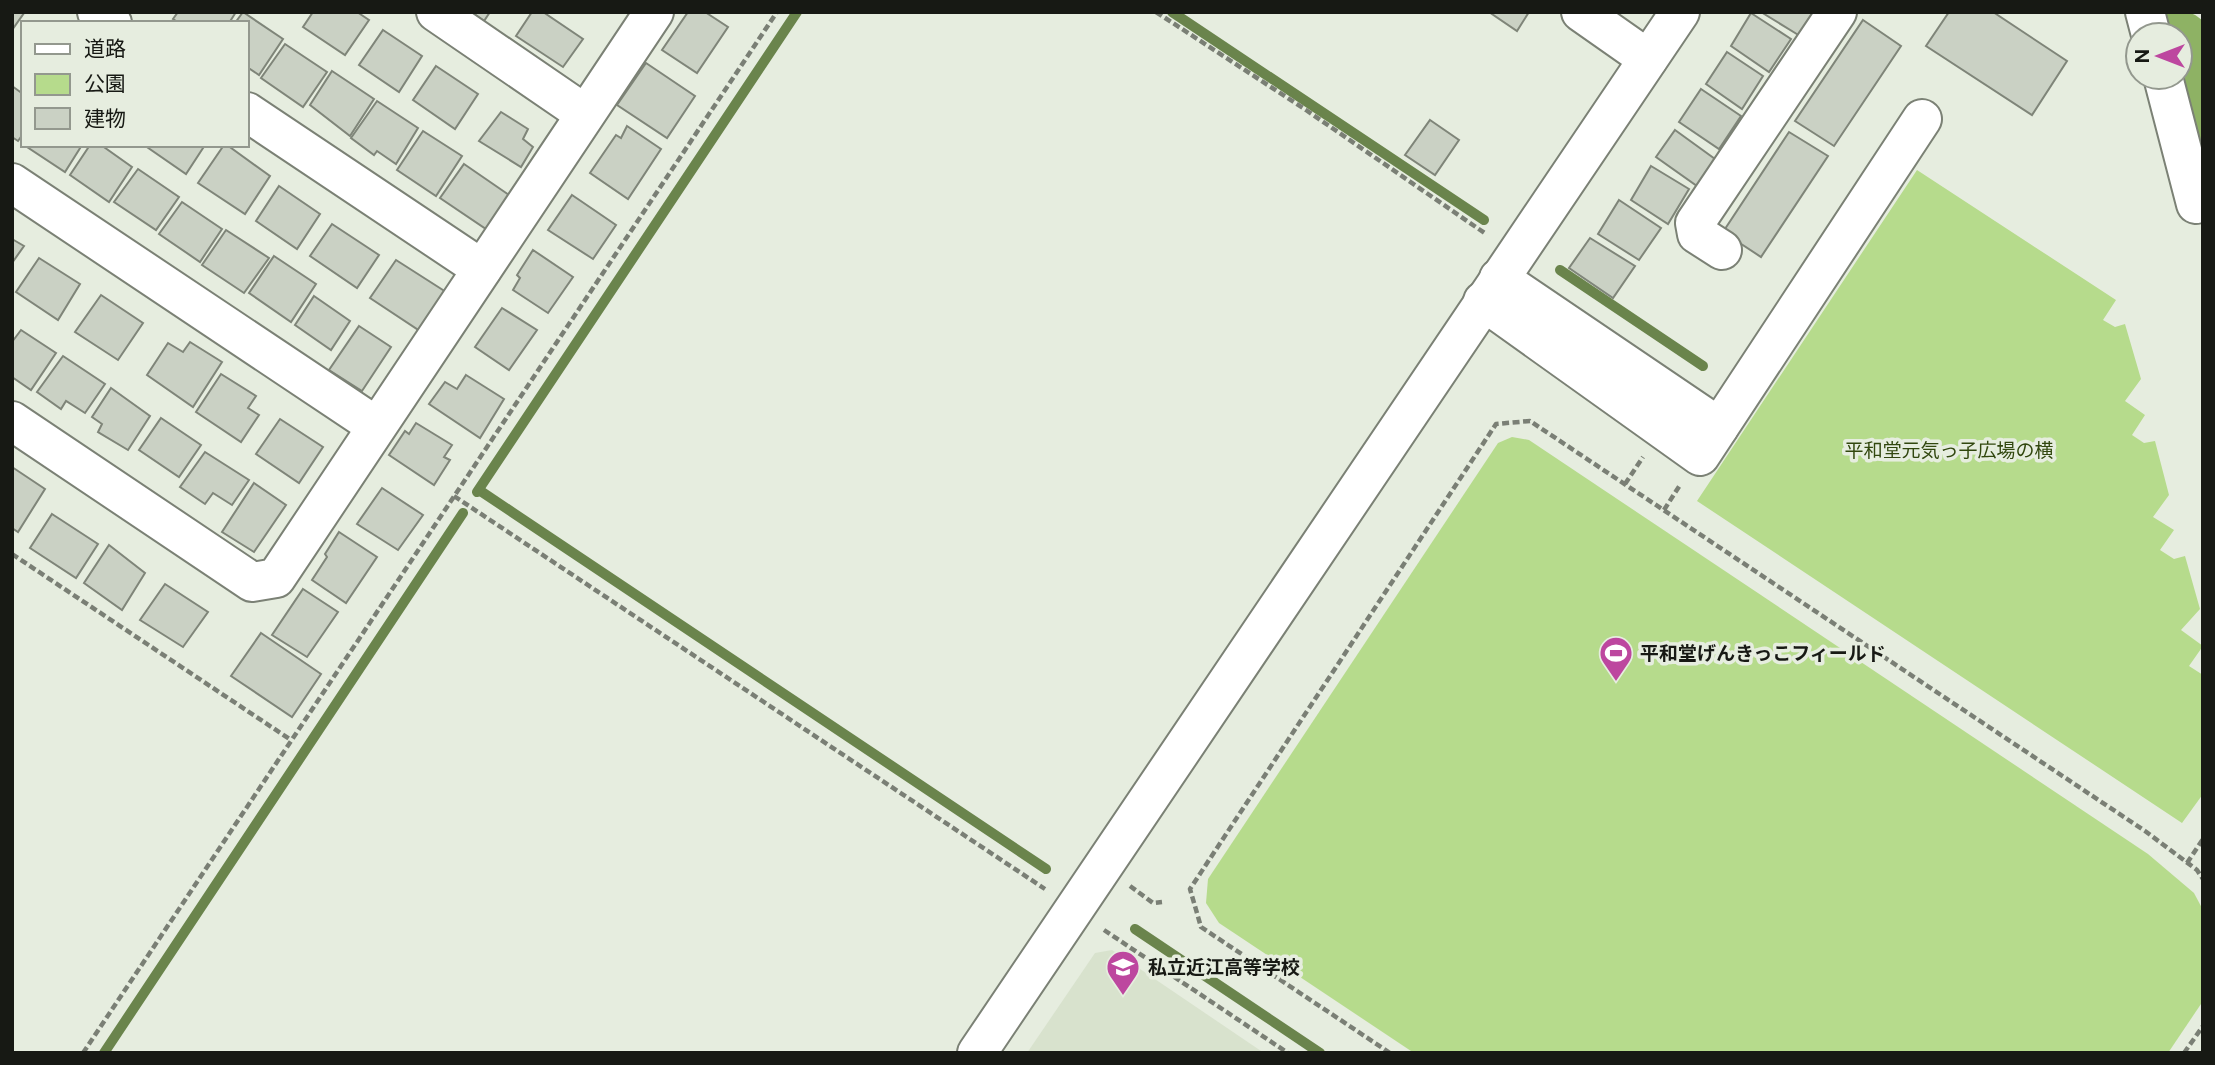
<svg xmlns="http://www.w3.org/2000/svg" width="2215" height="1065" viewBox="0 0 2215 1065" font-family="'Public Sans','Noto Sans JP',sans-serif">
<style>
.built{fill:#d8e2cd}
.green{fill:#b6db8c}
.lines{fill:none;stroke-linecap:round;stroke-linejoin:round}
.stream{stroke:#6a844c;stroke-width:10}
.river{stroke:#8eb264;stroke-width:60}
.building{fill:#cad1c4;stroke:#7f8579;stroke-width:2}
.minor-casing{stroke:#7b8175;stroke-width:42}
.path{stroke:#7a7f75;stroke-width:4.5;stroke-dasharray:7 3.5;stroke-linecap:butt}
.minor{stroke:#fff;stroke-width:38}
.labels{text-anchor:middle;stroke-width:7;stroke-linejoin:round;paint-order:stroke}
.park-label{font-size:19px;fill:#31470e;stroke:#e6eddf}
.poi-label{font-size:19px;font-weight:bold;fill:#171914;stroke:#e6eddf;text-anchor:start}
</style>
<rect width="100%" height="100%" fill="#e6eddf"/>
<path class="built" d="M 1112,950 L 1264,1053 L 1027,1053 L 1095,953 Z"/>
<g class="green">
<path d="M 1917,170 L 2116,300 L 2103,320 L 2115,327 L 2125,324 L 2141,379 L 2125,401 L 2145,415 L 2132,435 L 2144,443 L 2155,441 L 2169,495 L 2153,517 L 2174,530 L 2160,550 L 2174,559 L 2185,556 L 2200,609 L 2181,630 L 2203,646 L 2189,666 L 2203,675 L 2203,794 L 2182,823 L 1697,501 Z"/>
<path d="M 1512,437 L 1529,440 L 2148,854 L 2194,893 L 2203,910 L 2203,1001 L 2168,1053 L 1414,1053 L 1219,923 L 1206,903 L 1208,879 L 1498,443 Z"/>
</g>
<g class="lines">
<g class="stream">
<path d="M 1172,12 L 1484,220"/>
<path d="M 1560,270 L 1703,366"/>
<path d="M 479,490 L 1046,869"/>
<path d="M 477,492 L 797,12"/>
<path d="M 1135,929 L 1320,1053"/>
<path d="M 104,1053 L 463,513"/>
</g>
<path class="river" d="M 2180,41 L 2203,135"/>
</g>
<g class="building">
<path d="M 12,12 L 24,13 L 12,30 Z"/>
<path d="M 178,12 L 236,12 L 229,23 L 179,23 L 173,19 Z"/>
<path d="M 243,12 L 283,39 L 259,75 L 247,67 L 247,23 L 235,23 Z"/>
<path d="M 313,12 L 357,12 L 369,20 L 345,55 L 303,27 Z"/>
<path d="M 471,12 L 490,12 L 484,21 Z"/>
<path d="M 532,12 L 543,12 L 583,39 L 563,67 L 516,36 Z"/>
<path d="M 688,12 L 705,12 L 728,27 L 697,73 L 662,50 Z"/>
<path d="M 1489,12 L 1529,12 L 1517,31 Z"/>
<path d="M 1761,12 L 1815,12 L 1800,36 Z"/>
<path d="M 1949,12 L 1993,12 L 2067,61 L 2032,115 L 1926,46 Z"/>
<path d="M 1751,13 L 1791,39 L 1769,72 L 1731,46 Z"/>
<path d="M 1863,20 L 1901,46 L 1834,146 L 1795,121 Z"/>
<path d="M 383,30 L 422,56 L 399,92 L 359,65 Z"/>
<path d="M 285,44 L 327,72 L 303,107 L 261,78 Z"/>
<path d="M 1727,52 L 1763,76 L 1742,109 L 1706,84 Z"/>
<path d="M 646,63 L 695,96 L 667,138 L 617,105 Z"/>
<path d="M 436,66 L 478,94 L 455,129 L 413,100 Z"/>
<path d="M 332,71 L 374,99 L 350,136 L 310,105 Z"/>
<path d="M 12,86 L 23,94 L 23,134 L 18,141 L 12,137 Z"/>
<path d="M 1701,89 L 1741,116 L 1719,149 L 1679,122 Z"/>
<path d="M 377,101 L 418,128 L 396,164 L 377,151 L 374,155 L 351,138 Z"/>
<path d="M 501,112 L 528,129 L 523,139 L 533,147 L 521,167 L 479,141 Z"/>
<path d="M 1430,120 L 1459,140 L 1435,175 L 1405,155 Z"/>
<path d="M 627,126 L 661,149 L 628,199 L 590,173 L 616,135 L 621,138 Z"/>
<path d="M 1675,130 L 1715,159 L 1697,186 L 1656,157 Z"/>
<path d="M 423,131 L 462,156 L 436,196 L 397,170 Z"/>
<path d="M 1789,132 L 1828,156 L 1761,257 L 1723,232 Z"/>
<path d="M 24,145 L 82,145 L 65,172 Z"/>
<path d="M 90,145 L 101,145 L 132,167 L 109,202 L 70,175 Z"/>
<path d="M 144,145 L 205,145 L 186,174 Z"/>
<path d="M 224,145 L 227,145 L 270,176 L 245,214 L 198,183 Z"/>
<path d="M 464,164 L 509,195 L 486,229 L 440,198 Z"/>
<path d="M 1651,166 L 1689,189 L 1668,224 L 1631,200 Z"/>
<path d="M 138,169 L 179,197 L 156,230 L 114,202 Z"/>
<path d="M 279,186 L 320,214 L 297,249 L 256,221 Z"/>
<path d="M 572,195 L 616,225 L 593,259 L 548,230 Z"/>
<path d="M 1619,200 L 1661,228 L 1639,260 L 1598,234 Z"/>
<path d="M 182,202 L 222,229 L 200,262 L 159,234 Z"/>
<path d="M 332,224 L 379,255 L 357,288 L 310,256 Z"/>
<path d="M 226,230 L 269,258 L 244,293 L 202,265 Z"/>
<path d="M 1590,238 L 1635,266 L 1613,298 L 1569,268 Z"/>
<path d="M 12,239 L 24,246 L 12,263 Z"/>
<path d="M 533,250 L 573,277 L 548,313 L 513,290 L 520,278 L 517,275 Z"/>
<path d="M 274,256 L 316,284 L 291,322 L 249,293 Z"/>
<path d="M 39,258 L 80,284 L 58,320 L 16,292 Z"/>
<path d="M 396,260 L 446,292 L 420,331 L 370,298 Z"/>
<path d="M 101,295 L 143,323 L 118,360 L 75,332 Z"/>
<path d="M 314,296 L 350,321 L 331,350 L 295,325 Z"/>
<path d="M 502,308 L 537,330 L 509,370 L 475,347 Z"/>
<path d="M 359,326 L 391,347 L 362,391 L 329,370 Z"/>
<path d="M 21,330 L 56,353 L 31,390 L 12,377 L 12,342 Z"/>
<path d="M 190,342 L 222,362 L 193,407 L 147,375 L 168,343 L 183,352 Z"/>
<path d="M 63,356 L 105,384 L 85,413 L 66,401 L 61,409 L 37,392 Z"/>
<path d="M 221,374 L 256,396 L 248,408 L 259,415 L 241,442 L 196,412 Z"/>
<path d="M 466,375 L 504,399 L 480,438 L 429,404 L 445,382 L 457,389 Z"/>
<path d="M 111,388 L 150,416 L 128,450 L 98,432 L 102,424 L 92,417 Z"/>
<path d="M 161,418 L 201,445 L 179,477 L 139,450 Z"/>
<path d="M 280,419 L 323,447 L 299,483 L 256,454 Z"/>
<path d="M 416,423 L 452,445 L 444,457 L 450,460 L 434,485 L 389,455 L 405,431 L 409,434 Z"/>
<path d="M 205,452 L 249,480 L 232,505 L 213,493 L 205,504 L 180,487 Z"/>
<path d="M 12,467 L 45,489 L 18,532 L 12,528 Z"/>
<path d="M 254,483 L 286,505 L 254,552 L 222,532 Z"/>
<path d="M 382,488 L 423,515 L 398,550 L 357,524 Z"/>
<path d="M 52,514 L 98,544 L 76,578 L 30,548 Z"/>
<path d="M 339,532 L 377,557 L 346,603 L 312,580 L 327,557 L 325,554 Z"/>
<path d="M 109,545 L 145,573 L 122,610 L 84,583 Z"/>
<path d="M 165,584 L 208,612 L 183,647 L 140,620 Z"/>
<path d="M 303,589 L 338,612 L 307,657 L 272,635 Z"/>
<path d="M 261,633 L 321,674 L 292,717 L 231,676 Z"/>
</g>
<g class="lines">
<defs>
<g id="minor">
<path d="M 97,12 L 112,23"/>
<path d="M 436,12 L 585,114"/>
<path d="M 1581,12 L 1648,59"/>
<path d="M 2145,12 L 2151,35"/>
<path d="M 2163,77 L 2196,204"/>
<path d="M 247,112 L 482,269"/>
<path d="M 12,183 L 376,426"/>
<path d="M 1722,250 L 1697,234 L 1695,223 L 1837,12"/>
<path d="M 1499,278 L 1719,427"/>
<path d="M 1483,301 L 1700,456 L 1922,119"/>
<path d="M 12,421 L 252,582 L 276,578 L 654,12"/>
<path d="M 977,1053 L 1680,12"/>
</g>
</defs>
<use href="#minor" class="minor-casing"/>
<g class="path">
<path d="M 1156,12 L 1306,110 L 1486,234"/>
<path d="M 1625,484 L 1643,457"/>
<path d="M 454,496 L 1045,889"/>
<path d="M 1664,510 L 1680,485"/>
<path d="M 12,554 L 291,740"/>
<path d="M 2187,863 L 2203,839"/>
<path d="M 1130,886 L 1153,903 L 1162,902"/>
<path d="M 1104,930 L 1288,1053"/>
<path d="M 83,1053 L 777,12"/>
<path d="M 1390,1053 L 1201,927 L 1190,889 L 1496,424 L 1530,421 L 2145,831 L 2197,870 L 2203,879"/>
<path d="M 2184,1053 L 2203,1026"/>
</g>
<use href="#minor" class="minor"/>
</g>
<defs>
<symbol id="stadium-pin" viewBox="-11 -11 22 30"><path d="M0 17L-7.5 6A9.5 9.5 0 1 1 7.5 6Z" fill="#bd479f" stroke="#e6eddf"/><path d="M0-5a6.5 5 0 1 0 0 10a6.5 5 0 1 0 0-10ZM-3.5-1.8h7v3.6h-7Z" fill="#fff"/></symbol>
<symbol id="school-pin" viewBox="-11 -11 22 30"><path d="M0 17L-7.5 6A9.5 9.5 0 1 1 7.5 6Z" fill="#bd479f" stroke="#e6eddf"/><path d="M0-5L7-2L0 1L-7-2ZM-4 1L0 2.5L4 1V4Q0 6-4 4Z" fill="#fff"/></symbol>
</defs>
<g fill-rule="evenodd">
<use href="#stadium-pin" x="1597" y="634" width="38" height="52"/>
<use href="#school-pin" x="1104" y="948" width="38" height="52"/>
</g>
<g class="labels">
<g class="park-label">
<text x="1949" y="457">平和堂元気っ子広場の横</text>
</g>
<g class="poi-label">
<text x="1640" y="660">平和堂げんきっこフィールド</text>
<text x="1148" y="974">私立近江高等学校</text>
</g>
</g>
<rect width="2215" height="1065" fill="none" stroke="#171914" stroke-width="28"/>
<rect x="21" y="21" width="228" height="126" fill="#e6eddf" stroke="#93988e" stroke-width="2"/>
<rect x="35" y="44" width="35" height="10" fill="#ffffff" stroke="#93988e" stroke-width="2"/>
<text x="84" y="56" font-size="21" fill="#171914">道路</text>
<rect x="35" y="74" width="35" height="21" fill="#b6db8c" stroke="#93988e" stroke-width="2"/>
<text x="84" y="91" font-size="21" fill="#171914">公園</text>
<rect x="35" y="108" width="35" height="21" fill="#cad1c4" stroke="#93988e" stroke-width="2"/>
<text x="84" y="126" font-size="21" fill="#171914">建物</text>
<g transform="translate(2159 56) rotate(270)"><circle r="33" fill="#e6eddf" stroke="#93988e" stroke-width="2"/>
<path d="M0-5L12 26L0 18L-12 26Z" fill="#bd479f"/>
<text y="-10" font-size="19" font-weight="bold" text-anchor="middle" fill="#171914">N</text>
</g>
</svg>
